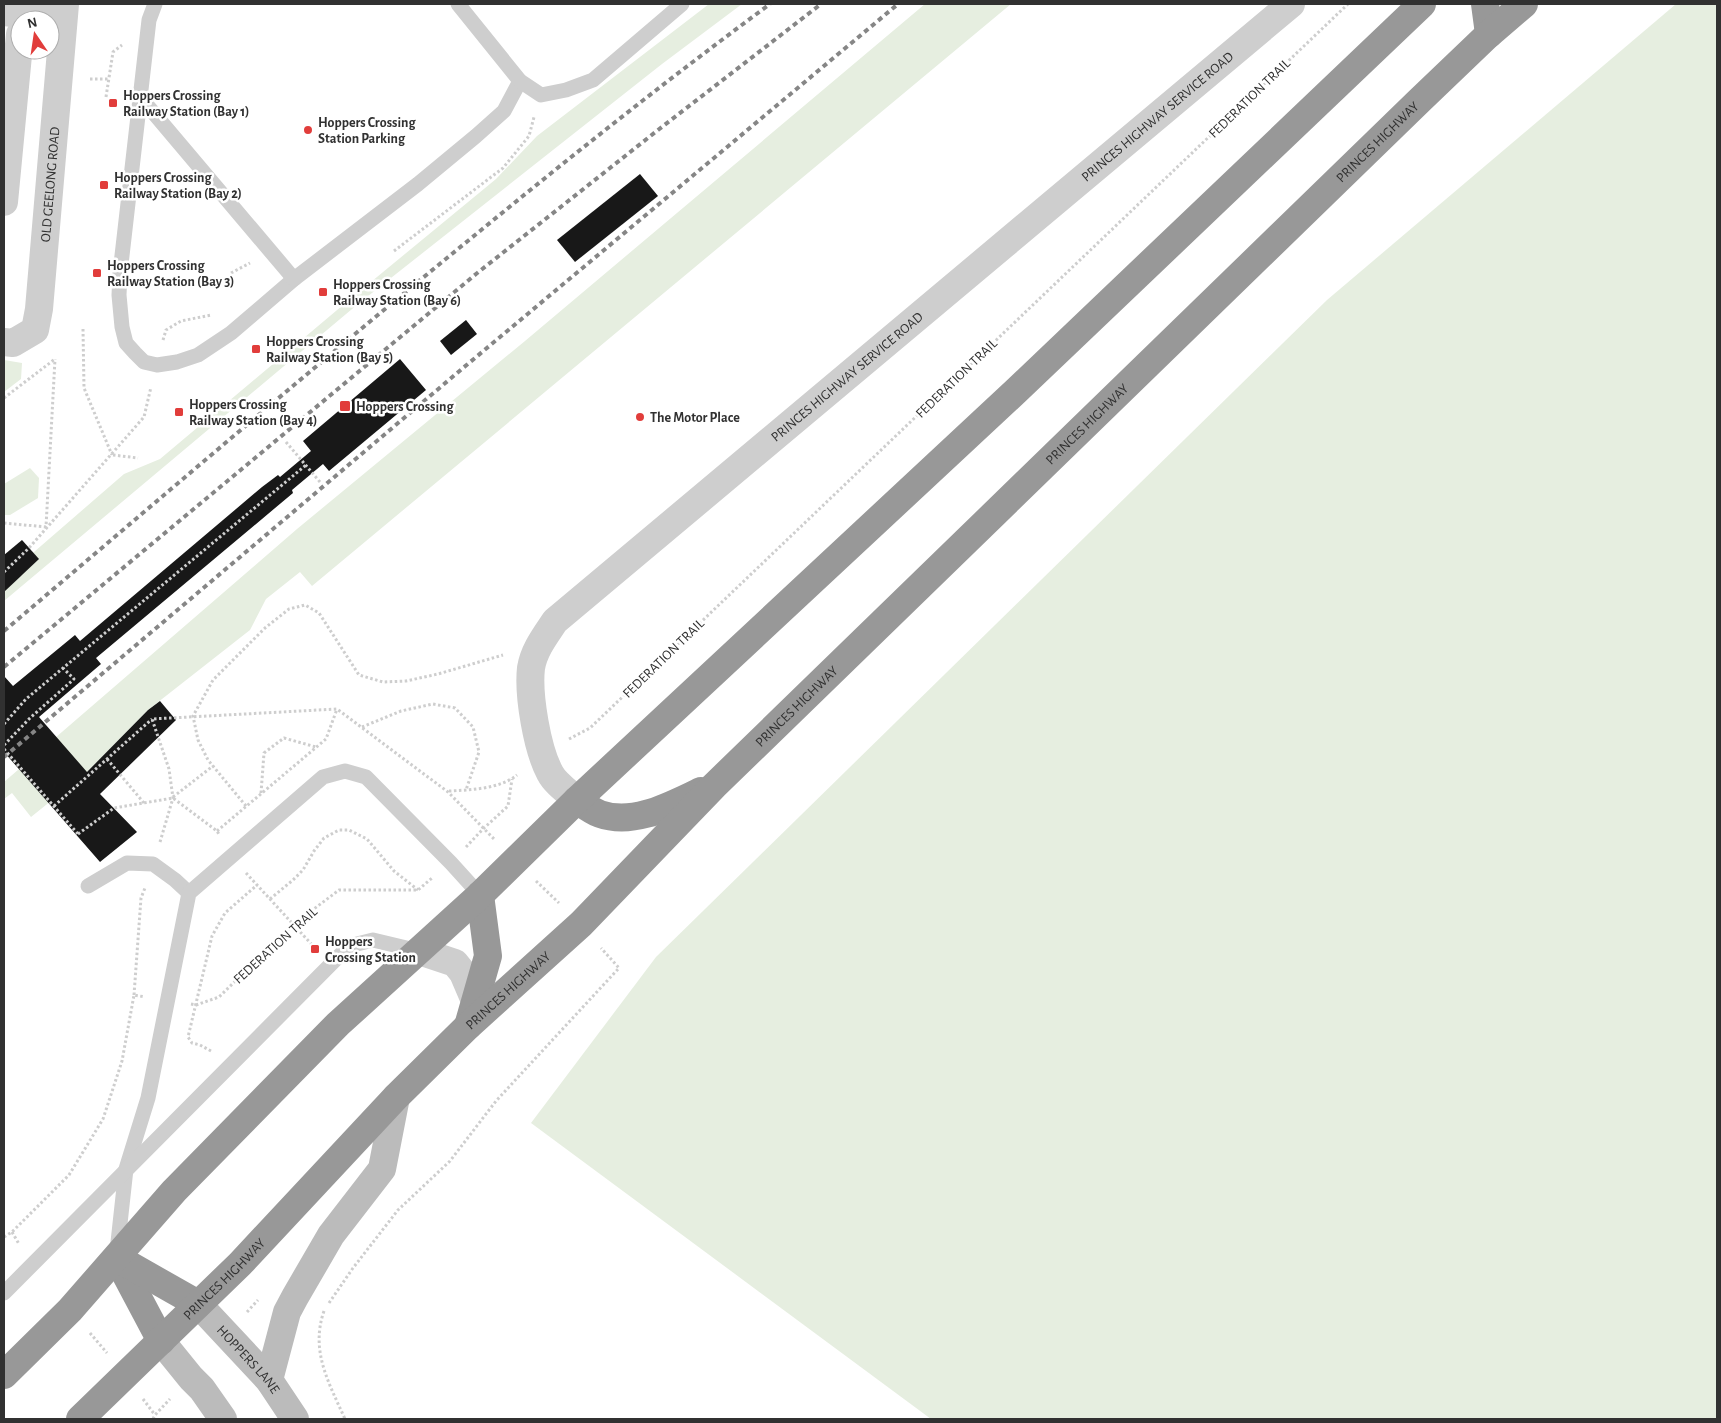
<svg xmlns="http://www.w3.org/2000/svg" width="1721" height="1423" viewBox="0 0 1721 1423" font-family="'Alegreya Sans',sans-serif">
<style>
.green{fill:#e6eee0}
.building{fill:#181818}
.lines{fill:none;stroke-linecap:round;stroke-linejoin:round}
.path{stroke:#cecece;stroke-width:3;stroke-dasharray:2.5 2.5;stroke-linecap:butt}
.lane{stroke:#cecece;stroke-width:15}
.street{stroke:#cecece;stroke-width:28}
.secondary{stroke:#bbb;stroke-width:28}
.highway{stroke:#989898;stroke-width:28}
.rail{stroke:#868686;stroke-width:4;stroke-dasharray:5 4;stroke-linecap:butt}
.path-bridge{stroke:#cecece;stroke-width:3;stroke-dasharray:2.5 2.5;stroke-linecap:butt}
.poi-dot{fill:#e13d3b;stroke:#fff;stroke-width:2}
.labels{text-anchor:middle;stroke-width:5;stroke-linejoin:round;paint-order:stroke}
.poi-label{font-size:14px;font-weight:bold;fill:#313131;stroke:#fff;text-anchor:start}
.street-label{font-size:14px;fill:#313131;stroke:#fff}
</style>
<rect width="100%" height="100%" fill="#fff"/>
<g class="green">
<path d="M 709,4 L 742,4 L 662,64 L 358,304 L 4,601 L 4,578 L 124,474 L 160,459 L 343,305 L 496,179 L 537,136 Z"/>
<path d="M 925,4 L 1011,4 L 312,586 L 300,572 L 266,599 L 250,630 L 148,710 L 87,772 L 31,817 L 12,793 L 4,799 L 4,782 L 297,529 L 525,341 Z"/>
<path d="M 1676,4 L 1717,4 L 1717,1419 L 931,1419 L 531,1123 L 656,957 L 1327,300 Z"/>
<path d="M 4,360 L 22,363 L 21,379 L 4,392 Z"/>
<path d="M 30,468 L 39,478 L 38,498 L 10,515 L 4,515 L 4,484 Z"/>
</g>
<g class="building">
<path d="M 640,174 L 658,196 L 575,262 L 557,240 Z"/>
<path d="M 466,320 L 477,334 L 451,355 L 440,341 Z"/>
<path d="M 400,359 L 426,390 L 329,471 L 323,464 L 292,490 L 293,493 L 96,658 L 101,664 L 39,717 L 87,772 L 148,710 L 160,701 L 176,720 L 100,794 L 137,832 L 100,862 L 4,752 L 4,676 L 13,686 L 75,635 L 80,641 L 262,487 L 278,475 L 280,477 L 311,451 L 303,441 Z"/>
<path d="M 22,540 L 39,559 L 4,592 L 4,555 Z"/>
</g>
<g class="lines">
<g class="path">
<path d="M 90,79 L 109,79"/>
<path d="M 106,97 L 113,52 L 122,45"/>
<path d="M 394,251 L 503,168 L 529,136 L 534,117"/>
<path d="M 231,273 L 250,263"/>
<path d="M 83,329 L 84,388 L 112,455"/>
<path d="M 163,340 L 166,330 L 181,321 L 211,315"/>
<path d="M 4,398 L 55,359"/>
<path d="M 286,442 L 320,482"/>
<path d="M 113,455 L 138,458"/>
<path d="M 4,523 L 46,527 L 55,359"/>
<path d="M 4,572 L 29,548 L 144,417 L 151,387"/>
<path d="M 4,724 L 26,699 L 306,465"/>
<path d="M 362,727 L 401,711 L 433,704 L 455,708 L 473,727 L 479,752 L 466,790"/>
<path d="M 569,739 L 590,728 L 1348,4"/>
<path d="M 4,745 L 30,718 L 74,679 L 63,668"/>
<path d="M 107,759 L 144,803"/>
<path d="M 449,791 C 469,790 500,789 517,775"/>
<path d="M 261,793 L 264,753 L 284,738 L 316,747"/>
<path d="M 173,797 L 213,766"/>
<path d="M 54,806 L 152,719"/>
<path d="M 246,806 L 208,760 L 198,740 L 193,716 L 213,680 L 265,628 L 289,609 L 305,605 L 319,613 L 359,675 L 383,682 L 406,681 L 438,674 L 503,655"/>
<path d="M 217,831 L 326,739 L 337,709"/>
<path d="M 78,834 L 114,808 L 173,798 L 217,831 L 220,836"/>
<path d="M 160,842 L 173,798 L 169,769 L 152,719 L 337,709 L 448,792 L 495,840"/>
<path d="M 466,847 L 483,829 L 508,806 L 512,779"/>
<path d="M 246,873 L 315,948"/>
<path d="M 536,881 L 559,903"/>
<path d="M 270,899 L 293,880 L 303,870 L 314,851 L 324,838 L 339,830 L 349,830 L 367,839 L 394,871 L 418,890"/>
<path d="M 134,995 L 141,898 L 145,888"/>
<path d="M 191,1004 L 196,1005 L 219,997 L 294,924 L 339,890 L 418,890 L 432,878"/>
<path d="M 211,1051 L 200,1045 L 192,1043 L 188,1037 L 212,936 L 225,913 L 257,885"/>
<path d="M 12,1232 L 19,1244"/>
<path d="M 4,1237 L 12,1232 L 69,1175 L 103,1119 L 122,1061 L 134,995 L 145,997"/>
<path d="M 329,1303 L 353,1268 L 398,1210 L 450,1161 L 496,1101 L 619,968 L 601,948"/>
<path d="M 324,1311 C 310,1351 329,1383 345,1419"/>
<path d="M 247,1312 L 258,1300"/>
<path d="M 90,1333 L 107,1353"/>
<path d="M 143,1399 L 155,1415"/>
<path d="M 153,1419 L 155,1415 L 170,1399"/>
</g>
<g class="lane">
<path d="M 155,4 L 149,20 L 120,273 L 119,295 L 122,327 L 126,343 L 135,353 L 144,362 L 157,365 L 177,362 L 198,355 L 231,333 L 294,279 L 418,184 L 476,136 L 504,111 L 520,81"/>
<path d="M 458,4 L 520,81 L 541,95 L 566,90 L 593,80 L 682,4"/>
<path d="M 141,98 L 294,279"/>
<path d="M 88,886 L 127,863 L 153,864 L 175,880 L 189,893"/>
<path d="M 117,1251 L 126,1169 L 148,1098 L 189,893 L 323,777 L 345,771 L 366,777 L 451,863 L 480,895"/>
<path d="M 4,1293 L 349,946 L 373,940 L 419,951"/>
</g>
<g class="street">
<path d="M 4,12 L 22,14 L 58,4"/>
<path d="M 4,202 L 20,34"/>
<path id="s1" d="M 4,342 L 13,343 L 35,330 L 39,309 L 65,4"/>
<path id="s2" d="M 577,800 C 568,792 555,783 550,773 C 537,749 528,695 531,668 C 534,650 545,636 555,621 L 1291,4"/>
<path d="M 419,951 L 455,963 L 463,973 L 475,1001"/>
</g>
<g class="secondary">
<path id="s3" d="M 198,1304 L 269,1380 L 295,1419"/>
<path d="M 161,1341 L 191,1378 L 202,1389 L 223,1419"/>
<path d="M 269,1380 L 287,1312 L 295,1297 L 331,1235 L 382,1169 L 396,1097"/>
</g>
<g class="highway">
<path d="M 1485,4 L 1489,34"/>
<path d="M 577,800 C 584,805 592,811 600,814 C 634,826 671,805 701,791"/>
<path d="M 468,1026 L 488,956 L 480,895"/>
<path d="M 117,1258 L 161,1341"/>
<path d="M 117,1258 L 198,1304"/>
<path d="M 4,1375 L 70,1310 L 174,1191 L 338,1024 L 480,895 L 577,800 L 1016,391 L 1422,4"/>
<path id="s4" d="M 80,1419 L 240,1264 L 396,1097 L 468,1026 L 581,924 L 714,786 L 1419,101 L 1489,34 L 1524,4"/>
</g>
<g class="rail">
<path d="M 4,631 C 162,497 319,362 480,231 C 575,153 671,77 770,4"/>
<path d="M 4,667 L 476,274 L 658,130 L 821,4"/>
<path d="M 4,757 L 463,368 L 898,4"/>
</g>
<path class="path-bridge" d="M 4,749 L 78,834"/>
</g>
<g class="poi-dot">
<rect x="108" y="98" width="10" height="10" rx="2.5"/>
<circle cx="308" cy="130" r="5"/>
<rect x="99" y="180" width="10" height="10" rx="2.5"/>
<rect x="92" y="268" width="10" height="10" rx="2.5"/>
<rect x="318" y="287" width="10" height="10" rx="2.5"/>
<rect x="251" y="344" width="10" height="10" rx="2.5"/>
<rect x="339" y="400" width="12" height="12" rx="2.5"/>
<rect x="174" y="407" width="10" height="10" rx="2.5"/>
<circle cx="640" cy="417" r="5"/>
<rect x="310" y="944" width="10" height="10" rx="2.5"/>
</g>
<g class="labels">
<g class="poi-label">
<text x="123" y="100">Hoppers Crossing<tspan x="123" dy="16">Railway Station (Bay 1)</tspan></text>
<text x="318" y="127">Hoppers Crossing<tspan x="318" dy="16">Station Parking</tspan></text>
<text x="114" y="182">Hoppers Crossing<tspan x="114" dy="16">Railway Station (Bay 2)</tspan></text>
<text x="107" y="270">Hoppers Crossing<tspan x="107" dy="16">Railway Station (Bay 3)</tspan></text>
<text x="333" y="289">Hoppers Crossing<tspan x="333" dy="16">Railway Station (Bay 6)</tspan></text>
<text x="266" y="346">Hoppers Crossing<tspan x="266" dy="16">Railway Station (Bay 5)</tspan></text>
<text x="189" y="409">Hoppers Crossing<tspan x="189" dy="16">Railway Station (Bay 4)</tspan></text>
<text x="356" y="411">Hoppers Crossing</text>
<text x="650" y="422">The Motor Place</text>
<text x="325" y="946">Hoppers<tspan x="325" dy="16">Crossing Station</tspan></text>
</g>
<g class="street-label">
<text transform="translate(1249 98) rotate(-44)" y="5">FEDERATION TRAIL</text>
<text dy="5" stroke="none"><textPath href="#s2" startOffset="985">PRINCES HIGHWAY SERVICE ROAD</textPath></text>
<text dy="5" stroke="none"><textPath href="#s4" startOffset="1821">PRINCES HIGHWAY</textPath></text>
<text dy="5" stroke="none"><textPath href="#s1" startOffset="181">OLD GEELONG ROAD</textPath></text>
<text dy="5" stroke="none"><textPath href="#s2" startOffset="580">PRINCES HIGHWAY SERVICE ROAD</textPath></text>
<text transform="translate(956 378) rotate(-44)" y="5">FEDERATION TRAIL</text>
<text dy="5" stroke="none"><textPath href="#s4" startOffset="1416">PRINCES HIGHWAY</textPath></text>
<text transform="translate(663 658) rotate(-44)" y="5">FEDERATION TRAIL</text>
<text dy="5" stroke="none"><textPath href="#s4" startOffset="1011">PRINCES HIGHWAY</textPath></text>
<text transform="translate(275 945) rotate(-42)" y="5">FEDERATION TRAIL</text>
<text dy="5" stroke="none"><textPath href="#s4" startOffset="606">PRINCES HIGHWAY</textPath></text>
<text dy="5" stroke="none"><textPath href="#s4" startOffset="201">PRINCES HIGHWAY</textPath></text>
<text dy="5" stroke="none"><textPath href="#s3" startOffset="75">HOPPERS LANE</textPath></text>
</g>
</g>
<rect width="1721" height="1423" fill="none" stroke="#313131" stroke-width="10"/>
<g transform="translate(35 35) rotate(347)"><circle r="24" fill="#ffffff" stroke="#adadad"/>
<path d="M0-4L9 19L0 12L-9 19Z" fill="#e13d3b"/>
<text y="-8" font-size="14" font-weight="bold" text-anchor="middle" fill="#313131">N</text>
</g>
</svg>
